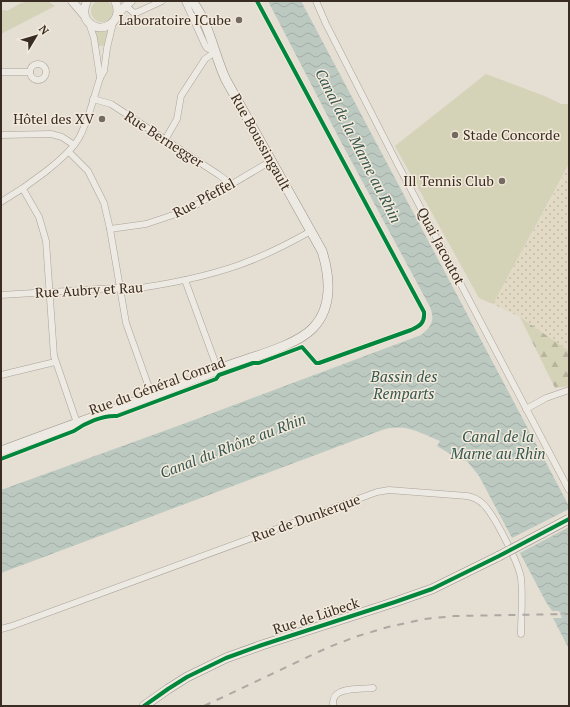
<svg xmlns="http://www.w3.org/2000/svg" width="570" height="707" viewBox="0 0 570 707" font-family="'PT Serif',serif">
<style>
.farmland{fill:url(#farmland-dots)}
.grass{fill:#d4d2b7}
.forest{fill:url(#forest-firs)}
.water{fill:url(#water-waves)}
.pier{fill:#e4ded3}
.lines{fill:none;stroke-linecap:round;stroke-linejoin:round}
.minor-casing{stroke:#aaa39b;stroke-width:7}
.tertiary-casing{stroke:#aaa39b;stroke-width:9}
.secondary-casing{stroke:#9a938b;stroke-width:10}
.minor{stroke:#ede9e3;stroke-width:6}
.tertiary{stroke:#ede9e3;stroke-width:8}
.secondary{stroke:#ede9e3;stroke-width:9}
.rail{stroke:#ada8a3;stroke-width:2;stroke-dasharray:7 7;stroke-linecap:butt}
.secondary-bridge-casing{stroke:#9a938b;stroke-width:10;stroke-linecap:butt}
.secondary-bridge{stroke:#ede9e3;stroke-width:9}
.cycleway-casing{stroke:#f3eadb;stroke-width:6}
.cycleway{stroke:#00873e;stroke-width:4}
.poi-dot{fill:#756a61;stroke:#f3eadb;stroke-width:1.5}
.labels{text-anchor:middle;stroke-width:3;stroke-linejoin:round;paint-order:stroke}
.poi-label{font-size:14px;fill:#392c23;stroke:#f3eadb;text-anchor:end}
.street-label{font-size:14px;fill:#392c23;stroke:#f3eadb}
.water-label{font-size:15px;font-style:italic;fill:#345752;stroke:#f3eadb}
</style>
<defs>
<pattern id="farmland-dots" width="8" height="8" patternUnits="userSpaceOnUse"><rect width="8" height="8" fill="#e2dac5"/><path d="M2 2h.1M6 6h.1" fill="none" stroke="#c3bba9" stroke-width="1.8" stroke-linecap="round"/></pattern>
<pattern id="forest-firs" width="22" height="20" patternUnits="userSpaceOnUse"><rect width="22" height="20" fill="#d4d2b7"/><path d="M5 1l3.5 6h-7zM16 11l3.5 6h-7z" fill="#b7b49d"/></pattern>
<pattern id="water-waves" width="16" height="10" patternUnits="userSpaceOnUse"><rect width="16" height="10" fill="#bcc9c1"/><path d="M0 5q4-4 8 0t8 0" fill="none" stroke="#a2ada6"/></pattern>
</defs>
<rect width="100%" height="100%" fill="#e4ded3"/>
<path class="farmland" d="M 569,166 L 569,351 L 520,317 L 493,304 Z"/>
<g class="grass">
<circle cx="102" cy="11" r="11"/>
<path d="M 28,1 L 49,2 L 55,6 L 1,34 L 1,11 L 4,10 L 7,11 L 19,4 Z"/>
<path d="M 94,30 L 108,31 L 104,46 L 99,46 Z"/>
<path d="M 486,74 L 547,97 L 561,104 L 569,104 L 569,164 L 493,304 L 479,298 L 395,146 Z"/>
</g>
<path class="forest" d="M 520,317 L 569,351 L 569,386 L 555,388 Z"/>
<path class="water" d="M 268,1 L 301,1 L 569,506 L 569,649 L 553,618 L 562,618 L 559,611 L 552,611 L 546,602 L 479,476 L 467,461 L 460,460 L 437,446 L 440,441 C 418,432 406,423 382,430 L 1,573 L 1,490 L 186,423 L 421,335 C 432,326 435,320 430,307 L 340,140 Z"/>
<path class="pier" d="M 569,509 L 569,527 L 518,554 L 510,539 Z"/>
<g class="lines">
<defs>
<g id="minor">
<path d="M 185,1 L 205,45 L 207,48 L 215,52"/>
<path d="M 316,1 L 326,24 L 396,161 L 569,490"/>
<path d="M 126,6 L 134,13 L 138,12 L 162,1"/>
<path d="M 89,23 L 94,38 L 100,78"/>
<circle cx="38" cy="72" r="8"/>
<path d="M 1,72 L 30,72"/>
<path d="M 93,99 L 111,104 L 219,175 L 231,184"/>
<path d="M 1,135 L 51,134 L 62,137 L 74,145"/>
<path d="M 165,140 L 177,119 L 181,96 L 205,59 L 215,52"/>
<path d="M 69,152 L 88,171 L 104,203 L 110,229 L 126,323 L 152,396"/>
<path d="M 23,189 L 39,217 L 46,241 L 54,356 L 77,423"/>
<path d="M 1,202 C 23,189 69,158 80,136 C 89,118 94,97 100,78 L 104,71 L 107,48 L 113,23"/>
<path d="M 110,229 L 146,224 L 179,213 L 198,204 L 271,161"/>
<path d="M 185,280 L 218,370"/>
<path d="M 1,295 L 116,288 L 125,290 C 164,285 202,278 239,265 C 264,256 288,244 311,231"/>
<path d="M 1,375 L 55,362"/>
<path d="M 526,409 L 546,398 L 569,390"/>
<path d="M 1,629 L 12,626 L 377,492 L 389,490 L 467,496 C 473,497 479,500 483,504 C 494,514 519,564 521,578 C 523,597 521,616 521,634"/>
<path d="M 333,706 C 333,701 333,697 337,694 C 344,688 364,689 373,688"/>
</g>
<g id="tertiary">
<path d="M 72,1 L 84,15"/>
<path d="M 87,1 C 84,7 83,13 86,19 C 98,38 126,22 115,1"/>
<path d="M 118,13 L 131,1"/>
</g>
<g id="secondary">
<path d="M 1,451 C 75,423 149,398 222,368 C 247,358 295,347 313,328 C 333,307 330,277 322,251 L 226,80 C 214,55 210,24 192,1"/>
<path d="M 144,706 L 168,689 L 187,677 L 226,658 L 262,645 L 395,602 L 432,589 L 499,556"/>
</g>
</defs>
<use href="#minor" class="minor-casing"/>
<use href="#tertiary" class="tertiary-casing"/>
<use href="#secondary" class="secondary-casing"/>
<use href="#minor" class="minor"/>
<use href="#tertiary" class="tertiary"/>
<use href="#secondary" class="secondary"/>
<path class="rail" d="M 204,706 L 329,647 L 358,636 L 388,627 L 425,619 L 454,616 L 569,614"/>
<defs>
<path id="secondary-bridge" d="M 499,556 L 569,519"/>
</defs>
<use href="#secondary-bridge" class="secondary-bridge-casing"/>
<use href="#secondary-bridge" class="secondary-bridge"/>
<defs>
<g id="cycleway">
<path d="M 1,459 L 74,431 C 85,423 103,415 117,416 L 216,379 L 219,375 L 253,363 L 259,363 L 302,347 L 316,363 L 319,363 L 411,330 C 420,326 425,323 424,312 L 257,1"/>
<path d="M 144,706 L 168,689 L 187,677 L 226,658 L 262,645 L 395,602 L 432,589 L 499,556 L 569,519"/>
</g>
</defs>
<use href="#cycleway" class="cycleway-casing"/>
<use href="#cycleway" class="cycleway"/>
</g>
<g class="poi-dot">
<circle cx="239" cy="20" r="4"/>
<circle cx="102" cy="119" r="4"/>
<circle cx="455" cy="135" r="4"/>
<circle cx="502" cy="181" r="4"/>
</g>
<g class="labels">
<g class="poi-label">
<text x="231" y="25">Laboratoire ICube</text>
<text x="94" y="124">Hôtel des XV</text>
<text x="463" y="140" text-anchor="start">Stade Concorde</text>
<text x="494" y="186">Ill Tennis Club</text>
</g>
<g class="street-label">
<text transform="translate(164 139) rotate(33)" y="5">Rue Bernegger</text>
<text transform="translate(261 142) rotate(61)" y="5">Rue Boussingault</text>
<text transform="translate(204 198) rotate(-28)" y="5">Rue Pfeffel</text>
<text transform="translate(441 246) rotate(62)" y="5">Quai Jacoutot</text>
<text transform="translate(89 290) rotate(-3)" y="5">Rue Aubry et Rau</text>
<text transform="translate(157 386) rotate(-20)" y="5">Rue du Général Conrad</text>
<text transform="translate(306 518) rotate(-20)" y="5">Rue de Dunkerque</text>
<text transform="translate(316 616) rotate(-18)" y="5">Rue de Lübeck</text>
</g>
<g class="water-label">
<text transform="translate(358 146) rotate(63)" y="5">Canal de la Marne au Rhin</text>
<text x="404" y="382">Bassin des<tspan x="404" dy="17">Remparts</tspan></text>
<text x="498" y="442">Canal de la<tspan x="498" dy="17">Marne au Rhin</tspan></text>
<text transform="translate(233 446) rotate(-21)" y="5">Canal du Rhône au Rhin</text>
</g>
</g>
<rect width="570" height="707" fill="none" stroke="#392c23" stroke-width="4"/>
<g transform="translate(36 36) rotate(52)" stroke="#f3eadb" stroke-width="3" paint-order="stroke">
<path d="M0-3L7 15L0 10L-7 15Z" fill="#392c23"/>
<text y="-6" font-size="11" font-weight="bold" text-anchor="middle" fill="#392c23">N</text>
</g>
</svg>
